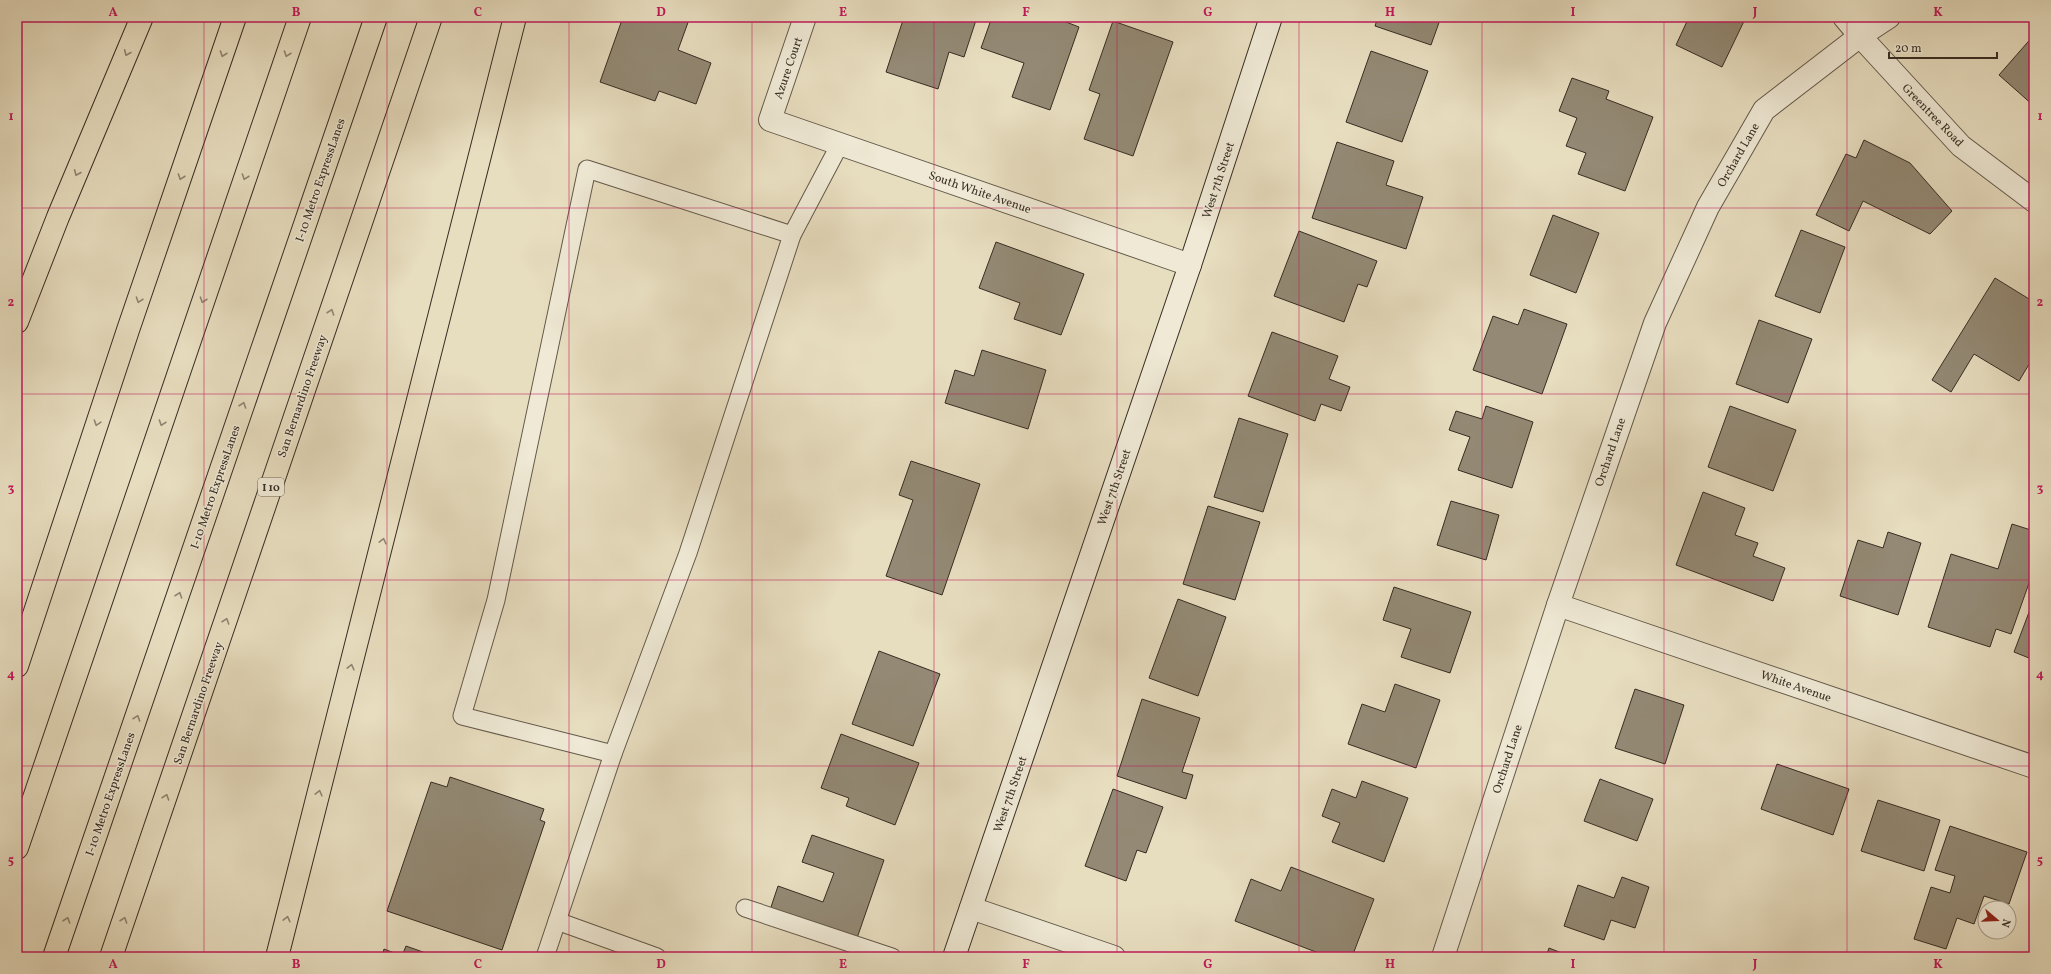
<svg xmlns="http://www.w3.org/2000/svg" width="2051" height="974" viewBox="0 0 2051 974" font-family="Vollkorn,serif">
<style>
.building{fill:#938974;stroke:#372d23}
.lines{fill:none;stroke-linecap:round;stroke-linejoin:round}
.lane-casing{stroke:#63594a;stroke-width:19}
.street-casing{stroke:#63594a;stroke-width:24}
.secondary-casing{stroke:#372d23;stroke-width:24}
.highway-casing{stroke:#372d23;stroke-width:24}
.lane{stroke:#efe9d5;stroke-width:17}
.street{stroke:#efe9d5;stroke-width:22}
.secondary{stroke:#efe9d5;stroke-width:22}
.highway{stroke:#e7ddbf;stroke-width:22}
.oneway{stroke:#8f8571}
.grid{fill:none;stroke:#c2185b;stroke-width:1;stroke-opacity:0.55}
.labels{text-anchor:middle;stroke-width:3;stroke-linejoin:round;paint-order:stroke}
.shield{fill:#efe9d5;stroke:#6e6558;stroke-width:1}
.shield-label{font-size:11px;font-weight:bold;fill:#372d23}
.street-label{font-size:12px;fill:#372d23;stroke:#efe9d5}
.neatline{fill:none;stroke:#c2185b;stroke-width:1.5}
.grid-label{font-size:13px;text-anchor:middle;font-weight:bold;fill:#c2185b}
</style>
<rect width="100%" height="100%" fill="#e7ddbf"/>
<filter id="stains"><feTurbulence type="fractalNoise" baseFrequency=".005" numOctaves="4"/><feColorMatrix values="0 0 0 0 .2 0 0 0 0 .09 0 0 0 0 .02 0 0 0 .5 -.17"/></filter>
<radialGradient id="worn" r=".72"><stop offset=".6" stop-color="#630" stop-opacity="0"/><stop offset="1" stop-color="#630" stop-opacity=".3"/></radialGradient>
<g class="building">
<path d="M 623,17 L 690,17 L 678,50 L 711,63 L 696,104 L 659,91 L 655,101 L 600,82 Z"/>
<path d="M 904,17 L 977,17 L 964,57 L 949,52 L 938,89 L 886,72 Z"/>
<path d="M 992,17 L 1063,17 L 1061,20 L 1079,27 L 1050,110 L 1012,97 L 1024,63 L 981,48 Z"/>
<path d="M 1378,17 L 1441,17 L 1431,45 L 1375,26 Z"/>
<path d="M 1689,17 L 1746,17 L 1722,67 L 1676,45 Z"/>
<path d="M 1113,21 L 1173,42 L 1133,156 L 1084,139 L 1100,94 L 1089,90 Z"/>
<path d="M 2034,35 L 2034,106 L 1999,75 Z"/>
<path d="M 1371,51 L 1428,71 L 1402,142 L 1346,122 Z"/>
<path d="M 1572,78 L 1609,91 L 1606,99 L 1653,117 L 1625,191 L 1578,174 L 1586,153 L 1566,146 L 1577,118 L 1559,111 Z"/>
<path d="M 1864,140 L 1910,163 L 1952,211 L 1930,234 L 1863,201 L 1849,231 L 1816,215 L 1846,154 L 1856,158 Z"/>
<path d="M 1337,142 L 1394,161 L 1386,185 L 1423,197 L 1406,249 L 1312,218 Z"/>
<path d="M 1553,215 L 1599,233 L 1576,293 L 1530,275 Z"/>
<path d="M 1801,230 L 1845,247 L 1820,313 L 1775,296 Z"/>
<path d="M 1299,231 L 1377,261 L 1367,287 L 1358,284 L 1344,322 L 1274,296 Z"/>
<path d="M 996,242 L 1084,274 L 1061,335 L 1014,319 L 1020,303 L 979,288 Z"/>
<path d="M 1995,278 L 2034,302 L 2034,356 L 2019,381 L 1974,354 L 1951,392 L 1932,380 Z"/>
<path d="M 1524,309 L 1567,324 L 1542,394 L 1473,370 L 1493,316 L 1518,325 Z"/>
<path d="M 1759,320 L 1812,339 L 1788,403 L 1736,384 Z"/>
<path d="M 1272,332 L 1338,356 L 1329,379 L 1350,387 L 1341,411 L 1321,404 L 1315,421 L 1248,396 Z"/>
<path d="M 982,350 L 1046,370 L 1028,429 L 945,403 L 955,370 L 974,376 Z"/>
<path d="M 1486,406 L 1533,422 L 1512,488 L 1458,470 L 1470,437 L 1449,430 L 1456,411 L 1482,419 Z"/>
<path d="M 1730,406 L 1796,430 L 1773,491 L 1708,467 Z"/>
<path d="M 1239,418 L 1288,434 L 1263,512 L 1214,497 Z"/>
<path d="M 911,461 L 980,484 L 942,595 L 886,576 L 913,500 L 899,495 Z"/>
<path d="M 1703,492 L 1745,508 L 1735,535 L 1758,543 L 1753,556 L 1785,568 L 1773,601 L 1676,565 Z"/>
<path d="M 1451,501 L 1499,515 L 1486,560 L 1437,545 Z"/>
<path d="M 1208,506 L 1260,522 L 1235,600 L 1183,584 Z"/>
<path d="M 2012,524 L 2034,531 L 2034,569 L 2011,634 L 1996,629 L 1990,647 L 1928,627 L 1951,554 L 1998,569 Z"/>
<path d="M 1888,532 L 1921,543 L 1898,615 L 1840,596 L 1858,540 L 1883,548 Z"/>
<path d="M 1394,587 L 1471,612 L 1450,673 L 1401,657 L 1411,629 L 1383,620 Z"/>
<path d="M 1178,599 L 1226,617 L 1198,696 L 1149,678 Z"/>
<path d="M 2034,599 L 2034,660 L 2014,652 Z"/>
<path d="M 879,651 L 940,674 L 913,746 L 852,724 Z"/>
<path d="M 1395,684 L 1440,700 L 1416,768 L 1348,744 L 1362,704 L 1385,712 Z"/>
<path d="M 1635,689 L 1684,705 L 1665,764 L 1615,748 Z"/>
<path d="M 1142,699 L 1200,718 L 1182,772 L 1193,775 L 1186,799 L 1117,776 Z"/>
<path d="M 841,734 L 919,763 L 895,825 L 846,806 L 849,798 L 821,788 Z"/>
<path d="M 1777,764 L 1849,789 L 1833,835 L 1761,809 Z"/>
<path d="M 450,777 L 544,809 L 540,820 L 545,822 L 502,950 L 387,911 L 431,782 L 447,787 Z"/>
<path d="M 1600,779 L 1653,799 L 1637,841 L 1584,821 Z"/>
<path d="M 1362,781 L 1408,798 L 1384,862 L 1332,842 L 1340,823 L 1322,816 L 1332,789 L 1356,798 Z"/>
<path d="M 1113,789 L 1163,807 L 1146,853 L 1137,850 L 1126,881 L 1085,866 Z"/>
<path d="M 1878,800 L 1940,820 L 1924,871 L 1861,851 Z"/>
<path d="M 1950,826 L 2027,852 L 2009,904 L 1984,896 L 1974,924 L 1957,918 L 1946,949 L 1914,939 L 1931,887 L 1950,893 L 1955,876 L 1935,870 Z"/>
<path d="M 812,835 L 884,860 L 856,941 L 770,910 L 778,886 L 823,902 L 834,873 L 802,862 Z"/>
<path d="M 1291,867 L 1374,899 L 1352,957 L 1329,957 L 1235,921 L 1251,879 L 1281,891 Z"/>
<path d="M 1622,877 L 1649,887 L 1635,928 L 1611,920 L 1604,940 L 1564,926 L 1578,885 L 1614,898 Z"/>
<path d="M 406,946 L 437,957 L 382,957 L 384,949 L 402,956 Z"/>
<path d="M 1549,948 L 1572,957 L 1546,957 Z"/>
</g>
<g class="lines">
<defs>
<g id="lane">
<path d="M 613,754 L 462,716 L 496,600 L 587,169 L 792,235"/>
<path d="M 745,908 L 892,957"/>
<path d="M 557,921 L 657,957"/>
<path d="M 545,957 L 613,754 L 688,553 L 792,235 L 840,144"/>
</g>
<g id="street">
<path d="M 805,17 L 770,120 L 1190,265"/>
<path d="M 1844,17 L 1860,36 L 1961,146 L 2034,201"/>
<path d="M 1558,605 L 2034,767"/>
<path d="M 971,908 L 1114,957"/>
<path d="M 1443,957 L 1558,605 L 1655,323 L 1708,207 L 1764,110 L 1860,36 L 1889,17"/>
</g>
<path id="secondary" d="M 954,957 L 1190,265 L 1271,17"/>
<g id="highway">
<path d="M 17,322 L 58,217 L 142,17"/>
<path d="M 17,666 L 128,330 L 235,17"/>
<path d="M 17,848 L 300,17"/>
<path d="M 54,957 L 376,17"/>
<path d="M 111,957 L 431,17"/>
<path d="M 277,957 L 515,17"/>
</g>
</defs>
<use href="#lane" class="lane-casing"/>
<use href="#street" class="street-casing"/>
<use href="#secondary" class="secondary-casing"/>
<use href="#highway" class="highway-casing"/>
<use href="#lane" class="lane"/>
<use href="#street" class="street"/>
<use href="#secondary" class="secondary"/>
<use href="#highway" class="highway"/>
</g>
<defs><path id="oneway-chevron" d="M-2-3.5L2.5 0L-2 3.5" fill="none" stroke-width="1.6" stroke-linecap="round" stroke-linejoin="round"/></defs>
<g class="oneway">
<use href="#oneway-chevron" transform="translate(127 53) rotate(113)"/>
<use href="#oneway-chevron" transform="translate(223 54) rotate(109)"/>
<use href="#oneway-chevron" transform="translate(287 54) rotate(109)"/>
<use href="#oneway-chevron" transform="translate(77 173) rotate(113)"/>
<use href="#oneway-chevron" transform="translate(181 177) rotate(109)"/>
<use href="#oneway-chevron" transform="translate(245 177) rotate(109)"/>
<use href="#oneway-chevron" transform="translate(139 300) rotate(109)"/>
<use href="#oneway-chevron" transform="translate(203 300) rotate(109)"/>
<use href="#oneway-chevron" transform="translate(331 312) rotate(-71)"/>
<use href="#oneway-chevron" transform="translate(243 405) rotate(-71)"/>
<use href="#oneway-chevron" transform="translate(97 423) rotate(108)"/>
<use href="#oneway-chevron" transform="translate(162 423) rotate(109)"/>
<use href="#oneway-chevron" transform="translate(383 541) rotate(-76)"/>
<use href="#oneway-chevron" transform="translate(179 595) rotate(-71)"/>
<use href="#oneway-chevron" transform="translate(226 621) rotate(-71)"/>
<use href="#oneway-chevron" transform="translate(351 667) rotate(-76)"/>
<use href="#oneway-chevron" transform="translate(137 718) rotate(-71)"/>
<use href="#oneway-chevron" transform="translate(319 793) rotate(-76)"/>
<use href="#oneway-chevron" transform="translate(166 797) rotate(-71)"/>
<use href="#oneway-chevron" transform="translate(287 919) rotate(-76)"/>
<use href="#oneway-chevron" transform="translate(67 920) rotate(-71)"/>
<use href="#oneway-chevron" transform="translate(124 920) rotate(-71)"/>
</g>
<path class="grid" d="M 204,17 L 204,957M 387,17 L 387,957M 569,17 L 569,957M 752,17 L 752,957M 934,17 L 934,957M 1117,17 L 1117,957M 1299,17 L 1299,957M 1482,17 L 1482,957M 1664,17 L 1664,957M 1847,17 L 1847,957M 17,208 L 2034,208M 17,394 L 2034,394M 17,580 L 2034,580M 17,766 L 2034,766"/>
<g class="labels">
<rect class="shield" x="258" y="478" width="26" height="18" rx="3"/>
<g class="shield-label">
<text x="271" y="491">I 10</text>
</g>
<g class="street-label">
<text transform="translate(788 68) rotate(-71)" y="4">Azure Court</text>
<text transform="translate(1933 115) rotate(46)" y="4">Greentree Road</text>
<text transform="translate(1738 155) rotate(-60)" y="4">Orchard Lane</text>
<text transform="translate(320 180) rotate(-71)" y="4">I-10 Metro ExpressLanes</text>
<text transform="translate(1218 180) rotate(-72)" y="4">West 7th Street</text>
<text transform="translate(980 192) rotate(19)" y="4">South White Avenue</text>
<text transform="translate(302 396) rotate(-71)" y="4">San Bernardino Freeway</text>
<text transform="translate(1610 452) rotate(-71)" y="4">Orchard Lane</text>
<text transform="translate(215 487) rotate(-71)" y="4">I-10 Metro ExpressLanes</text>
<text transform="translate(1114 487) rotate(-71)" y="4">West 7th Street</text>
<text transform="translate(1796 686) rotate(19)" y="4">White Avenue</text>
<text transform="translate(198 703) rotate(-71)" y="4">San Bernardino Freeway</text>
<text transform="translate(1507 759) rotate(-72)" y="4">Orchard Lane</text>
<text transform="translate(110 794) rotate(-71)" y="4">I-10 Metro ExpressLanes</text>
<text transform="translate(1010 794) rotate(-71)" y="4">West 7th Street</text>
</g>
</g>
<rect width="2051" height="974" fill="none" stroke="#e7ddbf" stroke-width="44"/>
<g transform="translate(1997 920) rotate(109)"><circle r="19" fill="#efe9d5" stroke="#a59e8e"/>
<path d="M0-3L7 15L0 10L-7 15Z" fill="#8f2418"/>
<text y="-6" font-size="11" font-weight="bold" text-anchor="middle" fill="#372d23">N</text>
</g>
<path d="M1889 52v6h108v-6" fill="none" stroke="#372d23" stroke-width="2"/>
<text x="1895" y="52" font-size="12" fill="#372d23" stroke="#efe9d5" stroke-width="3" paint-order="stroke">20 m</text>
<rect x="22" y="22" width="2007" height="930" class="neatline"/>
<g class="grid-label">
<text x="113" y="16">A</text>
<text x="296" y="16">B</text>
<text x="478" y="16">C</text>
<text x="661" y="16">D</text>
<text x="843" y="16">E</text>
<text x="1026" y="16">F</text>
<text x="1208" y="16">G</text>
<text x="1390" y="16">H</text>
<text x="1573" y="16">I</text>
<text x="1755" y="16">J</text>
<text x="1938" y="16">K</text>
<text x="11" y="120">1</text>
<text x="2040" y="120">1</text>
<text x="11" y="306">2</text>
<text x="2040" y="306">2</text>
<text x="11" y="492">3</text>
<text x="2040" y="492">3</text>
<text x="11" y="678">4</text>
<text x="2040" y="678">4</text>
<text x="11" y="864">5</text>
<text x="2040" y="864">5</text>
<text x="113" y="968">A</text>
<text x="296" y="968">B</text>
<text x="478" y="968">C</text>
<text x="661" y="968">D</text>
<text x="843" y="968">E</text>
<text x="1026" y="968">F</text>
<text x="1208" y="968">G</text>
<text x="1390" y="968">H</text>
<text x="1573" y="968">I</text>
<text x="1755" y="968">J</text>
<text x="1938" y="968">K</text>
</g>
<rect width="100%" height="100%" filter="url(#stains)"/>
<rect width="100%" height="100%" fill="url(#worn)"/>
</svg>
